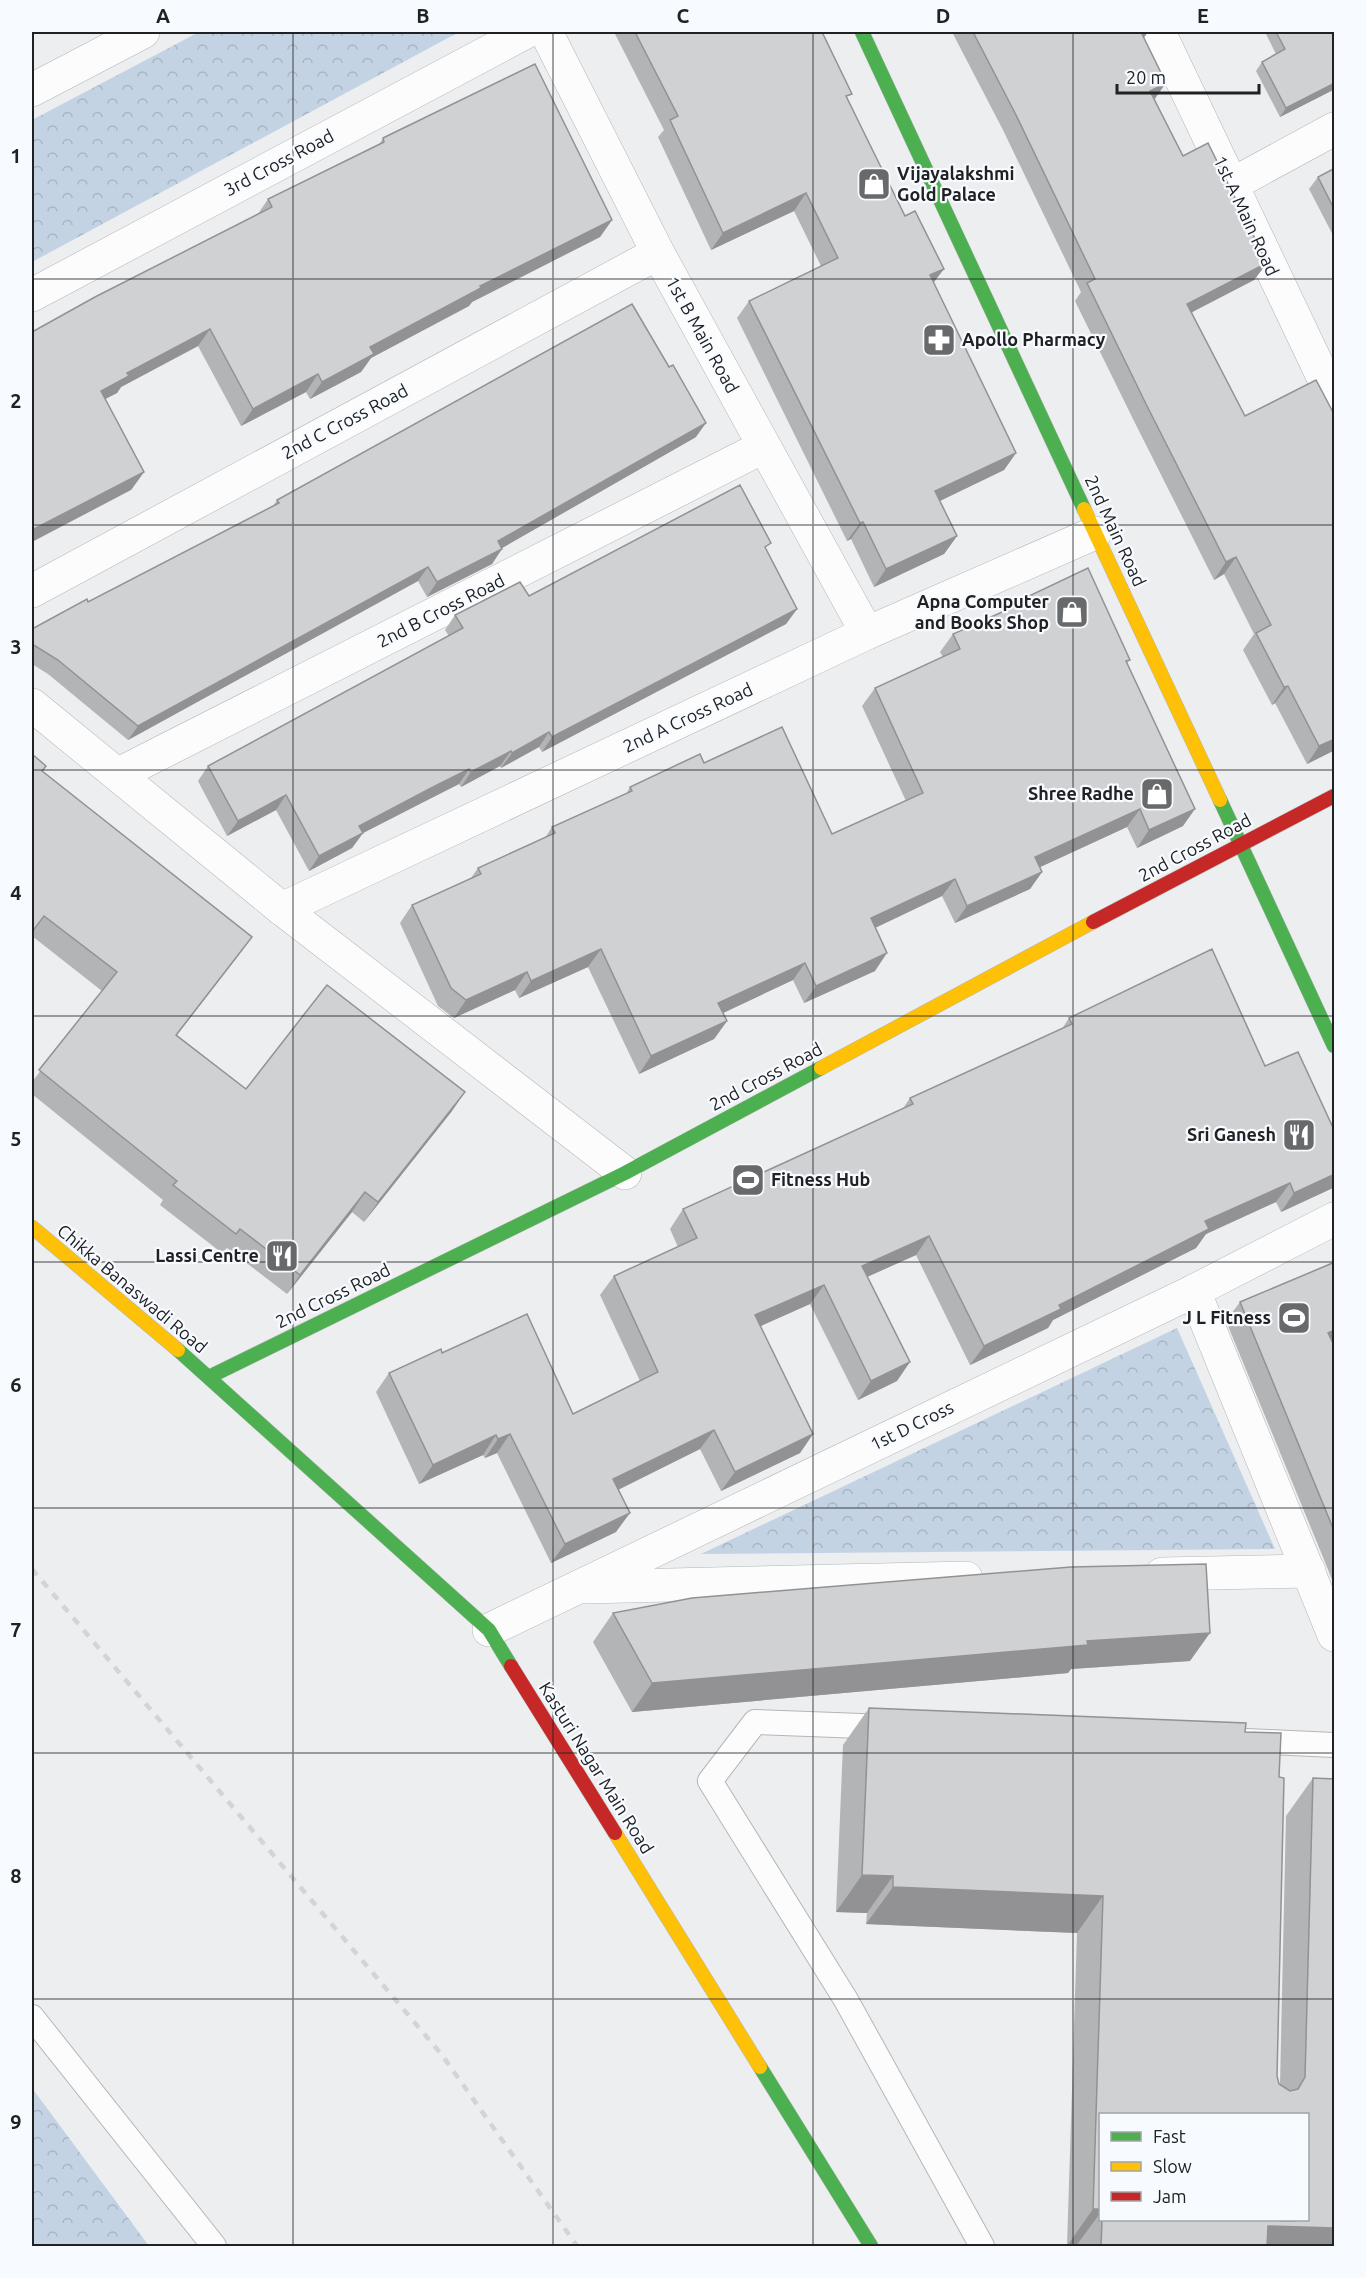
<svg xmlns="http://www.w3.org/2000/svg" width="1366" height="2278" viewBox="0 0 1366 2278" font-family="Ubuntu,sans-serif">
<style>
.forest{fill:url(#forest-crowns)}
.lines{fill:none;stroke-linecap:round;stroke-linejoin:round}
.lane-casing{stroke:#b4b6b8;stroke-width:26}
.street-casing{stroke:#b4b6b8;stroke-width:34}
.fast-casing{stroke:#b4b6b8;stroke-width:15}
.slow-casing{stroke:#b4b6b8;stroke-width:15}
.jam-casing{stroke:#b4b6b8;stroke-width:15}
.lane{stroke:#fcfcfd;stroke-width:24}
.street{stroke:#fcfcfd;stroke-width:33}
.fast{stroke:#4caf50;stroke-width:14}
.slow{stroke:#ffc107;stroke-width:14}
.jam{stroke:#c62828;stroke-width:14}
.rail{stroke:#d4d4d5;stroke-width:4.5;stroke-dasharray:8 8;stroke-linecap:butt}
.wall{fill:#b3b4b5;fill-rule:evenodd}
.shaded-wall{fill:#929294}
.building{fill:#d0d1d3;stroke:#929294;stroke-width:1.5}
.grid{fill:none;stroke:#202123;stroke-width:1.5;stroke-opacity:0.55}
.labels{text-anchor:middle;stroke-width:4.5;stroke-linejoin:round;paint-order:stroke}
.street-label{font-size:18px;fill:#202123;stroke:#f7fbff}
.poi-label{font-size:18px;font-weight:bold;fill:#202123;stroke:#f7fbff;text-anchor:end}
.neatline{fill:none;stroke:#202123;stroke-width:2}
.grid-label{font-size:20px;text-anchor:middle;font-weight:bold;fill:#202123}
</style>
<defs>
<pattern id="forest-crowns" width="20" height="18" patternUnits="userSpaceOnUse" patternTransform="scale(1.5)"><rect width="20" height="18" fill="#c4d3e4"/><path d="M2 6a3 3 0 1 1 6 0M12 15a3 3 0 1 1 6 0" fill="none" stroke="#a8b5c3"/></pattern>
</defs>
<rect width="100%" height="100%" fill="#eceef0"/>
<g class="forest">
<path d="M 199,32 L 459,32 L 32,262 L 32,120 Z"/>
<path d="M 1177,1328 L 1275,1549 L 701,1554 Z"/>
<path d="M 32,2088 L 149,2246 L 32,2246 Z"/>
</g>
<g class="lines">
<defs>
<g id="lane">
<path d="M 888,1727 L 755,1722 L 710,1781 L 846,2000 L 982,2246"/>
<path d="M 1247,1741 L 1334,1745"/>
<path d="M 32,2017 L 214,2246"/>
</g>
<g id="street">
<path d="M 546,32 L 658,253 L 867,633"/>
<path d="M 1159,32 L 1334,400"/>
<path d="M 32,90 L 143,32"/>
<path d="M 1231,185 L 1334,129"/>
<path d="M 32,295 L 526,32"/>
<path d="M 32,591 L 658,253"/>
<path d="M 32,705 L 282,909 L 625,1173"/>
<path d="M 119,774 L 763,447"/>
<path d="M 282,909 L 867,633 L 1095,533"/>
<path d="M 1194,1291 L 1334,1635"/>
<path d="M 1162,1574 L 1309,1571"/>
<path d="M 586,1587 L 966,1578"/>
<path d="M 489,1630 L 1194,1291 L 1334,1219"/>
</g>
<g id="fast">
<path d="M 862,32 L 1084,509"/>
<path d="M 1220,800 L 1334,1046"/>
<path d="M 178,1350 L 489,1630 L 511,1666"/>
<path d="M 209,1377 L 625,1173 L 821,1068"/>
<path d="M 760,2067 L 871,2246"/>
</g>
<g id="slow">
<path d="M 1084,509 L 1220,800"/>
<path d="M 821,1068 L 1093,922"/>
<path d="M 32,1227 L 178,1350"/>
<path d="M 615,1833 L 760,2067"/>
</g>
<g id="jam">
<path d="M 1093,922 L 1334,796"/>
<path d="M 511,1666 L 615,1833"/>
</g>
</defs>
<use href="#lane" class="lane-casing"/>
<use href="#street" class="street-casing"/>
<use href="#fast" class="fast-casing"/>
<use href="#slow" class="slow-casing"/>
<use href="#jam" class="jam-casing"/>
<use href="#lane" class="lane"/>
<use href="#street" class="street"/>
<use href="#fast" class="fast"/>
<use href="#slow" class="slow"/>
<use href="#jam" class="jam"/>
<path class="rail" d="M 32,1569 L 442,2055 L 577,2246"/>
</g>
<g class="wall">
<path d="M 614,32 L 822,32 L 848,99 L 933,283 L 1016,453 L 1004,470 L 940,501 L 957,536 L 944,554 L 874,587 L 851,539 L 847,541 L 737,318 L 749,301 L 821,266 L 794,211 L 711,250 L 658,137 L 664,130 Z"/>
<path d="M 952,32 L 1148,32 L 1143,38 L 1154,100 L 1183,156 L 1267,263 L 1254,280 L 1192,312 L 1335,750 L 1307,764 L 1275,703 L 1272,705 L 1243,650 L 1254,634 L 1224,574 L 1214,580 L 1134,421 L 1075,301 L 1081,292 L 1003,130 Z"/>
<path d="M 1265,32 L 1335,32 L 1335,89 L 1280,117 L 1256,71 L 1262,62 L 1276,54 Z"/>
<path d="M 383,138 L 612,220 L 600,237 L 472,302 L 469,306 L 371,358 L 361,372 L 310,399 L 306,392 L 241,426 L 198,346 L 121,387 L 117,393 L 105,399 L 144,472 L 131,490 L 32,332 L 258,214 L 268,199 L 379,145 Z"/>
<path d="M 1335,168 L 1335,239 L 1309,189 L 1318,177 Z"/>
<path d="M 696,437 L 502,548 L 492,564 L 427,597 L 418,581 L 128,740 L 48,674 L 32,664 L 32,629 L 88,602 L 273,506 L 277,500 Z"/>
<path d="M 766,550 L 797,609 L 786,624 L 542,752 L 539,747 L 501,768 L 500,766 L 461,787 L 459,784 L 423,802 L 363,833 L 352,848 L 309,871 L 276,810 L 227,836 L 198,781 L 208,766 L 449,636 L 445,630 L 455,615 L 529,596 Z"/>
<path d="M 1029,596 L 1130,660 L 1127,663 L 1183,826 L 1137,848 L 1127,827 L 1040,867 L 1042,872 L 1030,889 L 955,923 L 942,896 L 875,928 L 875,971 L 804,1003 L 793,980 L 723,1013 L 727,1021 L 714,1039 L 639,1074 L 588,967 L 519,998 L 515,990 L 454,1018 L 438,1006 L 400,923 L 412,905 L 471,878 L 478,868 L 545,838 L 552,827 L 626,794 L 630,787 L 704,763 L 832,834 L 906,801 L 862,706 L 875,688 L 943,657 L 940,652 L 953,634 L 1025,601 Z"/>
<path d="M 32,754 L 43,771 L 252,937 L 238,956 L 177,1035 L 246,1089 L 452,1111 L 364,1222 L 352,1212 L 287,1294 L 227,1248 L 222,1253 L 160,1205 L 163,1200 L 32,1094 L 32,1082 L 102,991 L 32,936 Z"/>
<path d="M 1069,1018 L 1265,1066 L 1335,1132 L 1335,1187 L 1281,1212 L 1276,1202 L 1206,1234 L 1196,1248 L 1053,1320 L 1048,1328 L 970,1365 L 916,1255 L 867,1277 L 897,1381 L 858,1400 L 810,1304 L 760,1326 L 813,1434 L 800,1453 L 721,1491 L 700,1449 L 618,1489 L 616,1532 L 551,1563 L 497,1453 L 485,1458 L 483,1455 L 419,1484 L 376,1392 L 389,1373 L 442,1353 L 573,1414 L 640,1381 L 600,1295 L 614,1276 L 678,1247 L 670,1229 L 683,1209 L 902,1110 L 910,1098 L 1062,1029 Z"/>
<path d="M 1240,1302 L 1333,1344 L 1335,1347 L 1335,1587 L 1325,1562 L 1226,1321 Z"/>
<path d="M 613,1613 L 1190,1661 L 1071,1669 L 1068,1673 L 632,1712 L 593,1642 Z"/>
<path d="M 869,1708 L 1245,1732 L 1279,1777 L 1277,2076 L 1279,2084 L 1280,2085 L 1286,1816 L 1313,1778 L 1335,2247 L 1067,2246 L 1077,1933 L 866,1924 L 867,1913 L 836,1912 L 843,1745 ZM 1101,2115 L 1308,2115 L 1308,2220 L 1101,2220 Z"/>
</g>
<g class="shaded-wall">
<path d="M 1141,32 L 1148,32 L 1140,43 L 1128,49 Z"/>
<path d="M 1166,83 L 1154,100 L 1150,91 Z"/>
<path d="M 1335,83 L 1335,89 L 1280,117 L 1286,108 Z"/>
<path d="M 806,193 L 794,211 L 711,250 L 723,233 Z"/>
<path d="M 612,220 L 600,237 L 472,302 L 469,306 L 371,358 L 361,372 L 310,399 L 322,382 L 370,347 L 480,286 Z"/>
<path d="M 1267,263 L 1254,280 L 1175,321 L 1187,304 Z"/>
<path d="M 944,269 L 931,286 L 930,275 Z"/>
<path d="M 210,329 L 198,346 L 121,387 L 117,393 L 88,408 L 101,391 L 127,373 Z"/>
<path d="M 318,374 L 306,392 L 241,426 L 253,409 Z"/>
<path d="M 706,423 L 696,437 L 488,556 L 498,541 Z"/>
<path d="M 1016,453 L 1004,470 L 923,509 L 935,491 Z"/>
<path d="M 144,472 L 131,490 L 32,542 L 32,530 Z"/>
<path d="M 863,522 L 851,539 L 847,541 L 860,523 Z"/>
<path d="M 957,536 L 944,554 L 874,587 L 886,569 Z"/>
<path d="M 502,549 L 492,564 L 427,597 L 437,582 Z"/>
<path d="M 1236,557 L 1224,574 L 1214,580 L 1226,562 Z"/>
<path d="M 428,567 L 418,581 L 128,740 L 138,726 Z"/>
<path d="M 797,609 L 786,624 L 542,752 L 552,737 Z"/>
<path d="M 1288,686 L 1275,703 L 1272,705 L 1284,687 Z"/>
<path d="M 549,732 L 539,747 L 501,768 L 512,753 Z"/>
<path d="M 1335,739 L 1335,750 L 1307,764 L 1319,746 Z"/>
<path d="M 511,751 L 500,766 L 461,787 L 471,772 Z"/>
<path d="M 469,769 L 459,784 L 363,833 L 352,848 L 309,871 L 319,856 L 359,826 Z"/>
<path d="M 286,795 L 276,810 L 227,836 L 238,821 Z"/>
<path d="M 1140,809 L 1127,827 L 1023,875 L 1035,857 Z"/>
<path d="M 1195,809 L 1183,826 L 1137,848 L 1149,830 Z"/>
<path d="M 1042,872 L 1030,889 L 955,923 L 967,906 Z"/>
<path d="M 955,879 L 942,896 L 858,936 L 871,918 Z"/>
<path d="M 252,937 L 238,956 L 162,1054 L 176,1035 Z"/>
<path d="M 601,949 L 588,967 L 519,998 L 531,981 Z"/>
<path d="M 887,953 L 875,971 L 804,1003 L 816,986 Z"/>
<path d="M 805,963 L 793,980 L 706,1021 L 718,1003 Z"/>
<path d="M 527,972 L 515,990 L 454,1018 L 466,1000 Z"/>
<path d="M 727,1021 L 714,1039 L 639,1074 L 651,1056 Z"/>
<path d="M 465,1092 L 452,1111 L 364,1222 L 378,1202 Z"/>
<path d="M 1335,1174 L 1335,1187 L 1281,1212 L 1294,1193 Z"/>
<path d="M 1290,1183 L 1276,1202 L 1206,1234 L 1196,1248 L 1053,1320 L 1048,1328 L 970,1365 L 984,1346 L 1059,1305 L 1205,1221 Z"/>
<path d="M 365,1192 L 352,1212 L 287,1294 L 300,1275 Z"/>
<path d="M 929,1236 L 916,1255 L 849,1285 L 862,1266 Z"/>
<path d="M 824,1285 L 810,1304 L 741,1335 L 755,1315 Z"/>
<path d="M 1335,1330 L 1335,1344 L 1315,1352 L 1328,1333 Z"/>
<path d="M 910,1362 L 897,1381 L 858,1400 L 871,1381 Z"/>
<path d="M 714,1430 L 700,1449 L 600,1499 L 613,1479 Z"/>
<path d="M 510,1434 L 497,1453 L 485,1458 L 498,1439 Z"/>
<path d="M 813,1434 L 800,1453 L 721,1491 L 735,1472 Z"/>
<path d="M 496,1435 L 483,1455 L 419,1484 L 433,1465 Z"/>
<path d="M 630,1513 L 616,1532 L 551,1563 L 565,1544 Z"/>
<path d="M 1210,1633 L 1190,1661 L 1071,1669 L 1068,1673 L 632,1712 L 652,1683 L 1087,1641 Z"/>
<path d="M 862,1875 L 893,1876 L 867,1913 L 836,1912 Z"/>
<path d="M 893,1887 L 1103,1896 L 1077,1933 L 866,1924 Z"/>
<path d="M 1093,2209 L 1101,2209 L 1101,2212 L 1076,2246 L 1067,2246 Z"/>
<path d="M 1268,2226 L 1335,2228 L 1335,2247 L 1254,2247 Z"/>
</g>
<g class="building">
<path d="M 635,32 L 822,32 L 852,94 L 846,96 L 905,216 L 915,211 L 944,269 L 930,275 L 1016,453 L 935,491 L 957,536 L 886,569 L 863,522 L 860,523 L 749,301 L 838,258 L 806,193 L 723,233 L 670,120 L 678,116 Z"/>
<path d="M 973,32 L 1141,32 L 1166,83 L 1150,91 L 1183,156 L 1208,143 L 1267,263 L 1187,304 L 1245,416 L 1316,380 L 1335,416 L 1335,739 L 1319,746 L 1288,686 L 1284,687 L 1256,633 L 1271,625 L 1236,557 L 1226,562 L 1146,404 L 1087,283 L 1095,279 L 1015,113 Z"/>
<path d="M 1276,32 L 1335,32 L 1335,83 L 1286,108 L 1262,62 L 1285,49 Z"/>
<path d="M 535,64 L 612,220 L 480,286 L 481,288 L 370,347 L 374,354 L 322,382 L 318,374 L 253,409 L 210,329 L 127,373 L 129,376 L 101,391 L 144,472 L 32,530 L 32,332 L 95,297 L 272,207 L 268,199 L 384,142 L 383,138 Z"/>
<path d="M 1335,168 L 1335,211 L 1318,177 Z"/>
<path d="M 632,304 L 669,367 L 673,365 L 706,423 L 498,541 L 502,549 L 437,582 L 428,567 L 138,726 L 58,660 L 32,644 L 32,629 L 87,599 L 88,602 L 279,503 L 277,500 Z"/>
<path d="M 740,485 L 771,543 L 765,547 L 797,609 L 552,737 L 549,732 L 512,753 L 511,751 L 471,772 L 469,769 L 433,787 L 359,826 L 363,833 L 319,856 L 286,795 L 238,821 L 208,766 L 463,628 L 455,615 L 520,582 L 529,596 Z"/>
<path d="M 1088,568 L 1130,660 L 1126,661 L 1195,809 L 1149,830 L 1140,809 L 1035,857 L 1042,872 L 967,906 L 955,879 L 871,918 L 887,953 L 816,986 L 805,963 L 718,1003 L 727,1021 L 651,1056 L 601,949 L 531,981 L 527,972 L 466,1000 L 451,988 L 412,905 L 481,874 L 478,868 L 555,833 L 552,827 L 632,791 L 630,787 L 700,754 L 704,763 L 782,727 L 832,834 L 923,793 L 875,688 L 960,649 L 953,634 L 1031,599 L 1029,596 Z"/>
<path d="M 32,754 L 46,766 L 42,771 L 252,937 L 176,1035 L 246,1089 L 327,985 L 465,1092 L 378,1202 L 365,1192 L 300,1275 L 240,1229 L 236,1234 L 173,1185 L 177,1181 L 39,1070 L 117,972 L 44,916 L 32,932 Z"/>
<path d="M 1212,949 L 1265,1066 L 1298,1052 L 1335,1132 L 1335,1174 L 1294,1193 L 1290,1183 L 1205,1221 L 1209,1229 L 1059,1305 L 1061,1309 L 984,1346 L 929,1236 L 862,1266 L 910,1362 L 871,1381 L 824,1285 L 755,1315 L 813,1434 L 735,1472 L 714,1430 L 613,1479 L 630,1513 L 565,1544 L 510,1434 L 498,1439 L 496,1435 L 433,1465 L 389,1373 L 441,1349 L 442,1353 L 527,1314 L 573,1414 L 658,1372 L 614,1276 L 697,1238 L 683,1209 L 913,1104 L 910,1098 L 1072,1024 L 1069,1018 Z"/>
<path d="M 1335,1262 L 1335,1330 L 1328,1333 L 1335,1347 L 1335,1533 L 1240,1302 Z"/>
<path d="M 1206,1564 L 1210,1633 L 1087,1641 L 1088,1645 L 652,1683 L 613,1613 L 692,1598 L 1071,1567 Z"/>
<path d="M 869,1708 L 1246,1723 L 1245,1732 L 1281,1733 L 1279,1777 L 1284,1778 L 1277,2076 L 1279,2084 L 1290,2091 L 1298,2089 L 1305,2077 L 1313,1778 L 1335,1779 L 1335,2228 L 1268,2226 L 1267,2247 L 1101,2247 L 1102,2220 L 1280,2220 L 1281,2221 L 1295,2221 L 1296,2220 L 1308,2220 L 1308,2115 L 1101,2115 L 1101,2209 L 1093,2209 L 1103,1896 L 893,1887 L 893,1876 L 862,1875 Z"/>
</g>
<path class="grid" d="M 293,32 L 293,2246M 553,32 L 553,2246M 813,32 L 813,2246M 1073,32 L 1073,2246M 32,279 L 1334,279M 32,525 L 1334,525M 32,770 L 1334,770M 32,1016 L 1334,1016M 32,1262 L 1334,1262M 32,1508 L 1334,1508M 32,1753 L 1334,1753M 32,1999 L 1334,1999"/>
<defs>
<symbol id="shop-square" viewBox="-11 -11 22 22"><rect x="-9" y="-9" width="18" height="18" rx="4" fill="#67696b" stroke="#f7fbff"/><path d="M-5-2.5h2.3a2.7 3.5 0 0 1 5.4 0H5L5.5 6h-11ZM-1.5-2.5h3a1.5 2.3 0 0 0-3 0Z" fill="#fff"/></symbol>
<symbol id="pharmacy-square" viewBox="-11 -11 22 22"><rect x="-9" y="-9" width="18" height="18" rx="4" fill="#67696b" stroke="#f7fbff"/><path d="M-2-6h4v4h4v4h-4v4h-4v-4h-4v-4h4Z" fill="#fff"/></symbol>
<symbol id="restaurant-square" viewBox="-11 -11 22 22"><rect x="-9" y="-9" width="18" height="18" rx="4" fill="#67696b" stroke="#f7fbff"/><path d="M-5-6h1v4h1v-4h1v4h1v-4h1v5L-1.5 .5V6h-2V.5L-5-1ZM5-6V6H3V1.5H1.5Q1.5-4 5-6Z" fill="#fff"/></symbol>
<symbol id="stadium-square" viewBox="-11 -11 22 22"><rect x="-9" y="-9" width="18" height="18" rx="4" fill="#67696b" stroke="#f7fbff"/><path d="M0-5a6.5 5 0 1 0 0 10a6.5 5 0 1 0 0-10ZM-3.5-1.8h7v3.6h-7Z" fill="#fff"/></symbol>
</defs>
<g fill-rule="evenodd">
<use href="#shop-square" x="855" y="165" width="38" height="38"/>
<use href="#pharmacy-square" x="920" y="321" width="38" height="38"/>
<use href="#shop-square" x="1053" y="593" width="38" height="38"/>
<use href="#shop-square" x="1138" y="775" width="38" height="38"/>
<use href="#restaurant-square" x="1280" y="1116" width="38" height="38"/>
<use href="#stadium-square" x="729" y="1161" width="38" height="38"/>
<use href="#restaurant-square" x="263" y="1237" width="38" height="38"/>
<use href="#stadium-square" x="1275" y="1299" width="38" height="38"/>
</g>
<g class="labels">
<g class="street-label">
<text transform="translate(279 163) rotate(-28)" y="6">3rd Cross Road</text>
<text transform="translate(1246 216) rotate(65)" y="6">1st A Main Road</text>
<text transform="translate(702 335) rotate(61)" y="6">1st B Main Road</text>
<text transform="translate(345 422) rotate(-28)" y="6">2nd C Cross Road</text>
<text transform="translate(1115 531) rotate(65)" y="6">2nd Main Road</text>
<text transform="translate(441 611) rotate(-27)" y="6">2nd B Cross Road</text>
<text transform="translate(688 718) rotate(-25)" y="6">2nd A Cross Road</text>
<text transform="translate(1195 848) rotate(-28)" y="6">2nd Cross Road</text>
<text transform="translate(766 1077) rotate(-28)" y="6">2nd Cross Road</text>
<text transform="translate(132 1289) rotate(40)" y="6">Chikka Banaswadi Road</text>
<text transform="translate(333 1296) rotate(-26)" y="6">2nd Cross Road</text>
<text transform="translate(912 1426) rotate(-26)" y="6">1st D Cross</text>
<text transform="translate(596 1768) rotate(58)" y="6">Kasturi Nagar Main Road</text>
</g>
<g class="poi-label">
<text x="897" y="180" text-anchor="start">Vijayalakshmi<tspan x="897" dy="21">Gold Palace</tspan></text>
<text x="962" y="346" text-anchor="start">Apollo Pharmacy</text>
<text x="1049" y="608">Apna Computer<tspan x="1049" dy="21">and Books Shop</tspan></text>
<text x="1134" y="800">Shree Radhe</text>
<text x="1276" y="1141">Sri Ganesh</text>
<text x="771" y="1186" text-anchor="start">Fitness Hub</text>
<text x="259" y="1262">Lassi Centre</text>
<text x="1271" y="1324">J L Fitness</text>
</g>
</g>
<rect width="1366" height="2278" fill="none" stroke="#f7fbff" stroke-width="66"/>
<rect x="1099" y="2113" width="210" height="108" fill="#f7fbff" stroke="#a1a4a7" stroke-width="1.5"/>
<rect x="1111" y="2132" width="30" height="9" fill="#4caf50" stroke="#a1a4a7" stroke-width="1.5"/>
<text x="1153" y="2143" font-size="18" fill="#202123">Fast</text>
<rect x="1111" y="2162" width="30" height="9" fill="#ffc107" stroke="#a1a4a7" stroke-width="1.5"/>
<text x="1153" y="2173" font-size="18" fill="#202123">Slow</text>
<rect x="1111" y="2192" width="30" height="9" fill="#c62828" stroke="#a1a4a7" stroke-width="1.5"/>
<text x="1153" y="2203" font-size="18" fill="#202123">Jam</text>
<path d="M1117 84v9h142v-9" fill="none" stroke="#202123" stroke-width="3"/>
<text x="1126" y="84" font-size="18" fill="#202123" stroke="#f7fbff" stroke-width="4.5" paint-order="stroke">20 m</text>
<rect x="33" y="33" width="1300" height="2212" class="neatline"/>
<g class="grid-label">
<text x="163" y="23">A</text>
<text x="423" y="23">B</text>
<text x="683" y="23">C</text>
<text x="943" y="23">D</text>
<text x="1203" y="23">E</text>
<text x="16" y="163">1</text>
<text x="16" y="408">2</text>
<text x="16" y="654">3</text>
<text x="16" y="900">4</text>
<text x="16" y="1146">5</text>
<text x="16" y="1392">6</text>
<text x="16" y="1637">7</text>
<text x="16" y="1883">8</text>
<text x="16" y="2129">9</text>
</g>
</svg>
